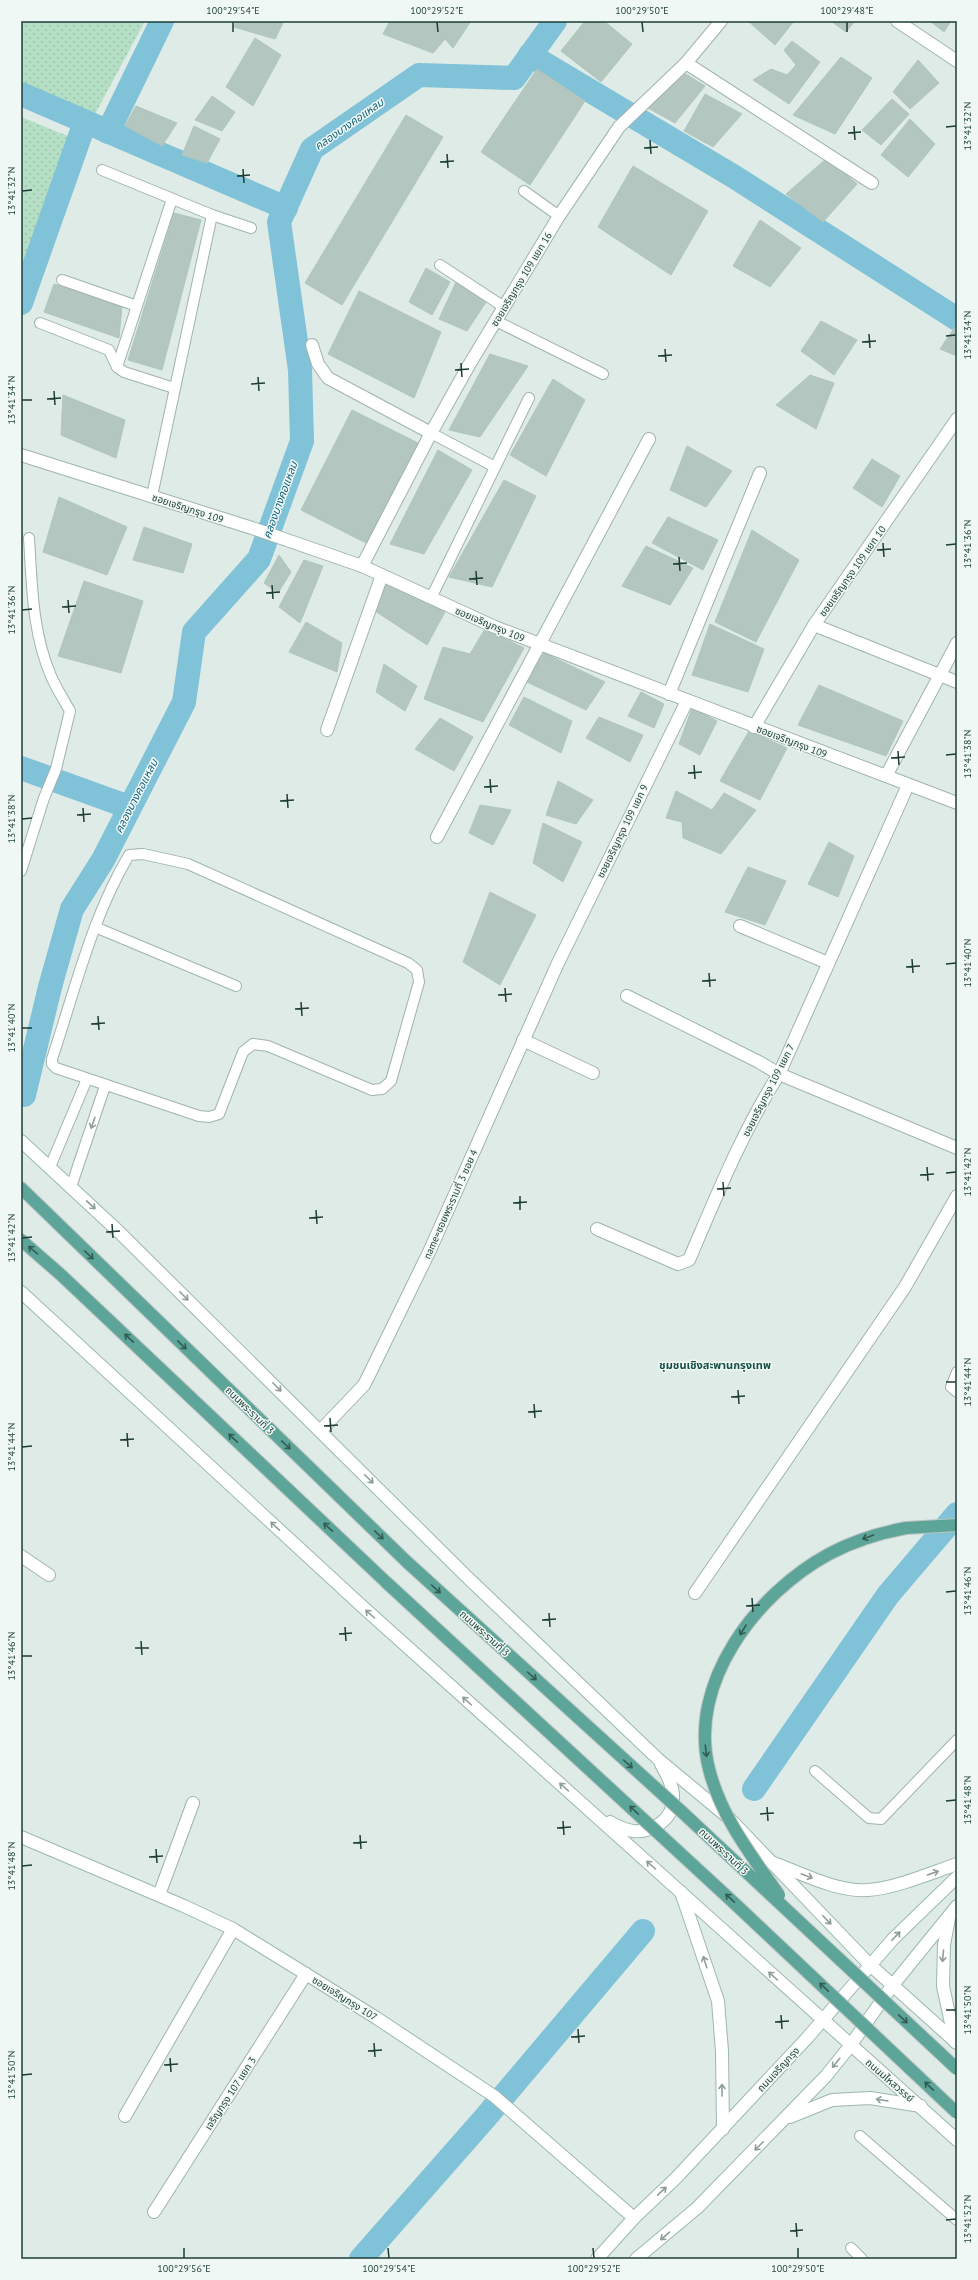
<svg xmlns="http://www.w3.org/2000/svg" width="978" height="2280" viewBox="0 0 978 2280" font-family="'PT Sans','Noto Sans Thai',sans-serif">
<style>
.grass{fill:url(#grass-dots)}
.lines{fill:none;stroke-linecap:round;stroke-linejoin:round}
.canal{stroke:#80c2d7;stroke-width:24}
.building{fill:#b3c6c0;stroke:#b0c6be}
.lane-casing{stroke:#a1b3af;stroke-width:12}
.street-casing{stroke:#a1b3af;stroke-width:14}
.secondary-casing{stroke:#9cb8b0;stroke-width:14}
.primary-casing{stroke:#bcc5c3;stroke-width:14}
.lane{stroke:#fff;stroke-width:10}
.street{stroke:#fff;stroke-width:12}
.secondary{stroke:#fff;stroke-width:12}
.primary{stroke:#5ea599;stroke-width:12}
.primary-bridge-casing{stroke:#bcc5c3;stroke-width:14;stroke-linecap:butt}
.primary-bridge{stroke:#5ea599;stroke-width:12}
.oneway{stroke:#8e9e9b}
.oneway2{stroke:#315c54}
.ticks{fill:none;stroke:#1e3d37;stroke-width:1.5}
.labels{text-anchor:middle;stroke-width:3;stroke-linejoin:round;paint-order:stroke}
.street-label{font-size:10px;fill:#1e3d37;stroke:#eff8f4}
.water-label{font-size:11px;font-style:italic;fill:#13637e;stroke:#eff8f4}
.neighbourhood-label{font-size:11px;font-weight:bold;fill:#185048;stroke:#eff8f4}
.neatline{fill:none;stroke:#1e3d37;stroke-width:1.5}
.ticks-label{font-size:10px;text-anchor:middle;fill:#1e3d37}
</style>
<defs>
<pattern id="grass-dots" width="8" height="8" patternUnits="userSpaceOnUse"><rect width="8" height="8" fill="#b4dfc4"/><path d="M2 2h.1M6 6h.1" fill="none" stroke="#9ac0a9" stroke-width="1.8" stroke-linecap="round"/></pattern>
</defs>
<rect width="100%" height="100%" fill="#deebe7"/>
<g class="grass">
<path d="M 21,21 L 145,21 L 95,114 L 21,86 Z"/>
<path d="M 21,117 L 70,137 L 21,274 Z"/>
</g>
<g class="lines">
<g class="canal">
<path d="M 530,55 L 733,176 L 957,319"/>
<path d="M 21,94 L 286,208"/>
<path d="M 108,132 L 162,21"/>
<path d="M 21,303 L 85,122"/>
<path d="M 21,768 L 129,807"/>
<path d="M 24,1095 L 50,987 L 72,909 L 103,860 L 184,702 L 194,632 L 259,559 L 302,441 L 300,370 L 279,222 L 312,149 L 419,75 L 514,78 L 555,21"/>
<path d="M 754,1789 L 888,1595 L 957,1514"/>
<path d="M 361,2259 L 485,2118 L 643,1931"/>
</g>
</g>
<g class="building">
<path d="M 236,21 L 284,21 L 275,39 L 234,27 Z"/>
<path d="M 390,21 L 471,21 L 453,48 L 445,39 L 433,53 L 383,34 Z"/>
<path d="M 585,21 L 604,21 L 632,44 L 601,82 L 561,51 Z"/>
<path d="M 748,21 L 794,21 L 775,45 Z"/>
<path d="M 831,21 L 855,21 L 846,32 Z"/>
<path d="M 930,21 L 951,21 L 944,32 Z"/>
<path d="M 255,38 L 281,55 L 253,106 L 226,87 Z"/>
<path d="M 792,41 L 820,62 L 789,104 L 753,80 L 771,69 L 787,75 L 796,65 L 784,50 Z"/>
<path d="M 841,57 L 872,78 L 835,134 L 793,115 Z"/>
<path d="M 918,60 L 939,83 L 910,109 L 893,92 Z"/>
<path d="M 537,69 L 585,101 L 530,185 L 481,152 Z"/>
<path d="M 684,73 L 705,86 L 675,123 L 646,107 Z"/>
<path d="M 705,94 L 742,114 L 713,147 L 684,131 Z"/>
<path d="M 212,96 L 235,112 L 222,131 L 195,120 Z"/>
<path d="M 892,99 L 909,114 L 881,145 L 862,130 Z"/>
<path d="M 136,106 L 177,123 L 162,146 L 125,126 Z"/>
<path d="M 406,115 L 443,137 L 342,305 L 305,283 Z"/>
<path d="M 910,119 L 935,144 L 908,177 L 881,155 Z"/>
<path d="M 194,126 L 220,139 L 207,163 L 182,155 Z"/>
<path d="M 827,158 L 857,184 L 823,222 L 786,194 Z"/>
<path d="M 633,166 L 708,211 L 671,275 L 598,227 Z"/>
<path d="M 174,213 L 201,220 L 162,370 L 128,360 Z"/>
<path d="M 760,220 L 801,248 L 770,287 L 733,266 Z"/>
<path d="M 426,268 L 450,282 L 432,315 L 409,302 Z"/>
<path d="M 457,280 L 486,302 L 467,331 L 439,319 Z"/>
<path d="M 54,284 L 122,306 L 119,338 L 44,312 Z"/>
<path d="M 359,291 L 441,332 L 414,398 L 328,354 Z"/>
<path d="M 821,321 L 857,340 L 834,375 L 801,351 Z"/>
<path d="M 955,327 L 957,328 L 957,356 L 940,349 Z"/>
<path d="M 490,354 L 528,366 L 480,437 L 449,430 Z"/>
<path d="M 810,375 L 834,383 L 816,429 L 776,405 Z"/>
<path d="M 553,379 L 585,400 L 546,476 L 510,455 Z"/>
<path d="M 63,395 L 125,420 L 116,458 L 61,435 Z"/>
<path d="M 352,410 L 420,444 L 368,544 L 301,510 Z"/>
<path d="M 687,446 L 732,471 L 706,507 L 670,490 Z"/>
<path d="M 438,450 L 472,470 L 424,554 L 390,544 Z"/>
<path d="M 872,459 L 900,476 L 882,507 L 853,488 Z"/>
<path d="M 504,480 L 536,496 L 492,587 L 449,577 Z"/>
<path d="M 59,497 L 127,527 L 107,575 L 43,552 Z"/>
<path d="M 668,517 L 718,540 L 703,570 L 652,543 Z"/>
<path d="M 144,527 L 192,544 L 183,573 L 133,560 Z"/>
<path d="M 752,530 L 799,560 L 756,642 L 715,622 Z"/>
<path d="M 646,546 L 693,568 L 670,605 L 622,586 Z"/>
<path d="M 279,555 L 291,572 L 278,593 L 264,583 Z"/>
<path d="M 304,560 L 323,566 L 300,623 L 279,607 Z"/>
<path d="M 84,581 L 143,601 L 121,673 L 58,656 Z"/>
<path d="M 386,585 L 446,610 L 427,645 L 375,611 Z"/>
<path d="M 306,622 L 342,643 L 337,672 L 289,652 Z"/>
<path d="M 710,624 L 764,649 L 748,692 L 692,675 Z"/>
<path d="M 485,629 L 524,648 L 483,722 L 424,699 L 443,647 L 470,654 Z"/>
<path d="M 544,653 L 605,682 L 586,710 L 525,681 Z"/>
<path d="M 384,664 L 417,686 L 405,711 L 376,692 Z"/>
<path d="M 819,685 L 903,721 L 886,756 L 798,725 Z"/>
<path d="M 641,692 L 664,704 L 654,728 L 628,716 Z"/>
<path d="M 524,697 L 572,721 L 561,753 L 509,725 Z"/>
<path d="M 692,708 L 717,721 L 700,755 L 679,744 Z"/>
<path d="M 599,717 L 643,735 L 630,762 L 586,738 Z"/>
<path d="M 440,718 L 473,737 L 454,771 L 415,749 Z"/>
<path d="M 749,731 L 787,748 L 760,800 L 720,781 Z"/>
<path d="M 558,781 L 593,800 L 576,824 L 546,815 Z"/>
<path d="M 676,791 L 712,810 L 724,793 L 756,810 L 721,854 L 683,838 L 682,822 L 666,818 Z"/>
<path d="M 480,805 L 511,810 L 493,845 L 469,833 Z"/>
<path d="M 543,823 L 582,842 L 563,882 L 533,863 Z"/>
<path d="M 829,842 L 854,856 L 838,897 L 808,884 Z"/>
<path d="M 748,867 L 786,881 L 765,925 L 725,912 Z"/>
<path d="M 490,892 L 536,915 L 500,985 L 463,962 Z"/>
</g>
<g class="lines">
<defs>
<g id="lane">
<path d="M 102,170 L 212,215 L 251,228"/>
<path d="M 524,191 L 559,216"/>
<path d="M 440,265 L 504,307"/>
<path d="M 62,280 L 137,306"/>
<path d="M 496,321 L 603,374"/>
<path d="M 40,323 L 109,350 L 117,367 L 124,372 L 174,388"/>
<path d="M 117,367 L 172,199"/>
<path d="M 431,433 L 495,467"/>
<path d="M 152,496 L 212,215"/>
<path d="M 431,598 L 529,398"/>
<path d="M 143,854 L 188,864 L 408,963 L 417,970 L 419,982 L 391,1081 L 382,1089 L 372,1090 L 268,1046 L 253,1044 L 243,1052 L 219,1114 L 209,1117 L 199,1116 L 56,1068 L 52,1064 L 52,1059 C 75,990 92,917 129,855 Z"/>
<path d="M 21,871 L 44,798 L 56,769 L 70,711 C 64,700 56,688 51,676 C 32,632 32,584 29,538"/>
<path d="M 95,927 L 236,986"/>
<path d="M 50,1167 L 87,1079"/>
<path d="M 71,1187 L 105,1086"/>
<path d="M 957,1372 L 951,1387 L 957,1392"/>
<path d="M 815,1771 L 869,1818 L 881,1819 L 957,1740"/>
<path d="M 860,2136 L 957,2220"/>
<path d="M 851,2248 L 862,2259"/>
</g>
<g id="street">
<path d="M 897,21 L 957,61"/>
<path d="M 686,63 L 872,183"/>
<path d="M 312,345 L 318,364 L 328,378 L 431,433"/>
<path d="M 21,455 L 252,528 L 362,566 L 495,627 L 957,803"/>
<path d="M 362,566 L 431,433 L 469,365 L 559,216 L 619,127 L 686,63 L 721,21"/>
<path d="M 814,625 L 957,682"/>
<path d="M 669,694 L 760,473"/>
<path d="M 754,727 L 814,625 L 957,419"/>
<path d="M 327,730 L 382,575"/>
<path d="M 886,776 L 957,643"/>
<path d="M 437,837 L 649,439"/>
<path d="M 740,926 L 828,963"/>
<path d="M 627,996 L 759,1062 L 779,1074 L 957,1148"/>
<path d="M 523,1040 L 593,1073"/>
<path d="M 597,1229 L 678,1264 L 689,1260 C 716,1197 742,1132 779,1074 L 908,785"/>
<path d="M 321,1430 L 364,1385 L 370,1373 L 430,1250 L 558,963 L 687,701"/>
<path d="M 21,1556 L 49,1575"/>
<path d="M 695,1593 L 905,1287 L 957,1196"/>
<path d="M 159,1895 L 193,1803"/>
<path d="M 125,2116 L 233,1929"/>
<path d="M 154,2212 L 306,1974"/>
</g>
<g id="secondary">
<path d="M 21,1141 L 118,1231 L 466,1576 L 659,1760 L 730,1819 L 869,1964 L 957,2043"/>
<path d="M 21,1292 L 364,1608 L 957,2140"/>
<path d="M 610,1822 C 617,1826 625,1830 633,1831 C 651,1833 673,1820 673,1800 C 674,1787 667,1775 661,1764"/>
<path d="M 21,1837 L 184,1906 L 233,1929 L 306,1974 L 378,2019 L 494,2096 L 634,2218"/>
<path d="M 774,1863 C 803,1874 837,1892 868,1890 C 896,1888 931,1873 957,1864"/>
<path d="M 681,1892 L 718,2001 L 722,2051 L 723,2129"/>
<path d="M 949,1918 L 944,1945 L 943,1986 L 955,2042"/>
<path d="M 790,2117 L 832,2100 L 870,2098 L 921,2106"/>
<path d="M 597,2259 L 634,2218 L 676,2178 L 808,2037 L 893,1939 L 957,1877"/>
<path d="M 636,2259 L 697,2208 L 826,2076 L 850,2046 L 892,1986 L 957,1906"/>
</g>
<g id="primary">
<path d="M 21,1188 L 407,1562"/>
<path d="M 21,1240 L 60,1274 L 387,1583"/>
<path d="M 906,1528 L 957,1525"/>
</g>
</defs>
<use href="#lane" class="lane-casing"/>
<use href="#street" class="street-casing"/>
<use href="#secondary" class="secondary-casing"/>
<use href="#primary" class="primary-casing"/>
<use href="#lane" class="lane"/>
<use href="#street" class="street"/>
<use href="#secondary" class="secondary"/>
<use href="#primary" class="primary"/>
<defs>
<g id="primary-bridge">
<path d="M 407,1562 L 681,1811 L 957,2069"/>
<path d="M 387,1583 L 733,1902 L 957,2113"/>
<path d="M 779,1895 C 751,1855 721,1817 709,1769 C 687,1683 757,1593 829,1554 C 853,1541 879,1533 906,1528"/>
</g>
</defs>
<use href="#primary-bridge" class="primary-bridge-casing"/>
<use href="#primary-bridge" class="primary-bridge"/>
</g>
<defs><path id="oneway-shaft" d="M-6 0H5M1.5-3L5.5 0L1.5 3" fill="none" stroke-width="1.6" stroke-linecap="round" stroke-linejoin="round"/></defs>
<g class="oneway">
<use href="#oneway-shaft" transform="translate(93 1123) rotate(109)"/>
<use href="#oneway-shaft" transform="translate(91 1205) rotate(43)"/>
<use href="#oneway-shaft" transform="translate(184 1296) rotate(45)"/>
<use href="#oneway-shaft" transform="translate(277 1387) rotate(45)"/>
<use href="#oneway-shaft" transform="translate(369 1479) rotate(45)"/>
<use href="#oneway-shaft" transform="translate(275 1526) rotate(-137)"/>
<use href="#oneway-shaft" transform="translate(370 1614) rotate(-138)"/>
<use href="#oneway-shaft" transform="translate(467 1701) rotate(-138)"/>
<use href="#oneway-shaft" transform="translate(564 1787) rotate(-138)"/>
<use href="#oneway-shaft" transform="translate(651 1865) rotate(-138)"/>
<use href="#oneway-shaft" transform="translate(933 1873) rotate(-19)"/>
<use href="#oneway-shaft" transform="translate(807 1876) rotate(20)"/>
<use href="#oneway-shaft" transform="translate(827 1920) rotate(46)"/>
<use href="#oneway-shaft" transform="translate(896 1936) rotate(-46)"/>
<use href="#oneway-shaft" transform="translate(943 1956) rotate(95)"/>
<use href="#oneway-shaft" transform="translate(705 1962) rotate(-108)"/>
<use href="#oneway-shaft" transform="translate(773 1976) rotate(-138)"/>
<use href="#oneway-shaft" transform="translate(836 2063) rotate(129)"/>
<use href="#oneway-shaft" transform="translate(722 2090) rotate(-90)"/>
<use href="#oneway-shaft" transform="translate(882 2100) rotate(-171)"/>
<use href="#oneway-shaft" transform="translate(759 2146) rotate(135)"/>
<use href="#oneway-shaft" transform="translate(662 2191) rotate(-43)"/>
<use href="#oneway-shaft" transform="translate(665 2236) rotate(139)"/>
</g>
<g class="oneway2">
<use href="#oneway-shaft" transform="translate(33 1250) rotate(-140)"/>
<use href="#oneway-shaft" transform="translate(89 1255) rotate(44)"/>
<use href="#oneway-shaft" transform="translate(129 1338) rotate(-137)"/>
<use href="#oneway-shaft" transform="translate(182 1345) rotate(44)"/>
<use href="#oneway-shaft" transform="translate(233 1438) rotate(-137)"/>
<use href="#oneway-shaft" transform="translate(286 1445) rotate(44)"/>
<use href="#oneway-shaft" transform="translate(328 1527) rotate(-137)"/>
<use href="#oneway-shaft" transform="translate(379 1535) rotate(44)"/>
<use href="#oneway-shaft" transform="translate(868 1537) rotate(160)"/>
<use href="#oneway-shaft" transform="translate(436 1589) rotate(42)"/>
<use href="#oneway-shaft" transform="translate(743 1630) rotate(122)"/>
<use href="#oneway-shaft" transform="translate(532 1676) rotate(42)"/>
<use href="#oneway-shaft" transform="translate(706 1751) rotate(83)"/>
<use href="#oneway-shaft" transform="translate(628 1764) rotate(42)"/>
<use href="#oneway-shaft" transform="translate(634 1810) rotate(-137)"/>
<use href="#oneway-shaft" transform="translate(730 1898) rotate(-137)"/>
<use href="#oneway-shaft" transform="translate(824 1987) rotate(-137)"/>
<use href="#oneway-shaft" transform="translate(903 2019) rotate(43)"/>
<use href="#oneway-shaft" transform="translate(929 2086) rotate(-137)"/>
</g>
<path class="ticks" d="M 233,22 L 233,32M 437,22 L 438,32M 642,22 L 643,32M 847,22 L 847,32M 854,126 L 855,140M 946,127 L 956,126M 848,133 L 861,132M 650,140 L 651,154M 644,148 L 658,147M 447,154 L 448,168M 440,162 L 454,161M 243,169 L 244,183M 237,176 L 250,175M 22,191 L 32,190M 869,334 L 870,348M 946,336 L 956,335M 862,342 L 876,341M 665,349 L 666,362M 658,356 L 672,355M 461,363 L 462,377M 455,370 L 469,369M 258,377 L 259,391M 251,384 L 265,383M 54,391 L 55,405M 47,399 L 61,398M 22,400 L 32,400M 883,543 L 884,557M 946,545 L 956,544M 877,550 L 891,549M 679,557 L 680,571M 673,564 L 687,563M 476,571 L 477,585M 469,579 L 483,578M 272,585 L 273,599M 266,593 L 280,592M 68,600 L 69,613M 62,607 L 76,606M 22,610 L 32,609M 898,751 L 899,765M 946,755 L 956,754M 891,758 L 905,757M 694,765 L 695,779M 688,773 L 702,772M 490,779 L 491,793M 484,787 L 498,786M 287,794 L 288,808M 280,801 L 294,800M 83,808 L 84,822M 77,815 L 91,814M 22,819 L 32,818M 912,959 L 913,973M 946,964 L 956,963M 906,967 L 920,966M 709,973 L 710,987M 702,981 L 716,980M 505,988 L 506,1002M 498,995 L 512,994M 301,1002 L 302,1016M 295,1009 L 309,1008M 98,1016 L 99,1030M 91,1024 L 105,1023M 22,1028 L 32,1028M 927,1167 L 928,1181M 946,1173 L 956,1172M 920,1175 L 934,1174M 723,1182 L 724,1196M 717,1189 L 731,1188M 520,1196 L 520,1210M 513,1203 L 527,1202M 316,1210 L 317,1224M 309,1218 L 323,1217M 112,1224 L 113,1238M 106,1232 L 120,1231M 22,1238 L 32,1237M 946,1382 L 956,1382M 738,1390 L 739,1404M 731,1397 L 745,1396M 534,1404 L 535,1418M 528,1412 L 542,1411M 330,1418 L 331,1432M 324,1426 L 338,1425M 127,1433 L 128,1447M 120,1440 L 134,1439M 22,1447 L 32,1446M 946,1592 L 956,1591M 752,1598 L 753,1612M 746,1606 L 760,1605M 549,1613 L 550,1627M 542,1620 L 556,1619M 345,1627 L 346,1641M 339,1634 L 352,1633M 141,1641 L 142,1655M 135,1648 L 149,1648M 22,1656 L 32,1656M 946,1801 L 956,1800M 767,1807 L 768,1821M 760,1814 L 774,1813M 563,1821 L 564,1835M 557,1828 L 571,1827M 360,1835 L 361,1849M 353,1843 L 367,1842M 156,1849 L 157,1863M 149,1857 L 163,1856M 22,1866 L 32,1865M 946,2010 L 956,2010M 781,2015 L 782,2029M 775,2022 L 789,2021M 578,2029 L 579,2043M 571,2037 L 585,2036M 374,2043 L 375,2057M 368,2051 L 382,2050M 170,2058 L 171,2072M 164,2065 L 178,2064M 22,2075 L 32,2074M 946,2220 L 956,2219M 796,2223 L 797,2237M 790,2231 L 803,2230M 184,2248 L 184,2258M 388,2248 L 389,2258M 593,2248 L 594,2258M 798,2248 L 798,2258"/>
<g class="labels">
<g class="street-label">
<text transform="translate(521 279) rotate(-59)" y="4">ซอยเจริญกรุง 109 แยก 16</text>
<text transform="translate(188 508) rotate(18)" y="4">ซอยเจริญกรุง 109</text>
<text transform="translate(852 571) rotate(-55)" y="4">ซอยเจริญกรุง 109 แยก 10</text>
<text transform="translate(490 624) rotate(23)" y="4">ซอยเจริญกรุง 109</text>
<text transform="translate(792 741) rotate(21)" y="4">ซอยเจริญกรุง 109</text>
<text transform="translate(622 831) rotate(-64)" y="4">ซอยเจริญกรุง 109 แยก 9</text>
<text transform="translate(768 1090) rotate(-63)" y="4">ซอยเจริญกรุง 109 แยก 7</text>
<text transform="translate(450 1204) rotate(-66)" y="4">name=ซอยพระรามที่ 3 ซอย 4</text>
<text transform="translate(250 1410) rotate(44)" y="4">ถนนพระรามที่ 3</text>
<text transform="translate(485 1633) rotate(42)" y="4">ถนนพระรามที่ 3</text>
<text transform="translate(724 1851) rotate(43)" y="4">ถนนพระรามที่ 3</text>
<text transform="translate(345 1998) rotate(32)" y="4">ซอยเจริญกรุง 107</text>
<text transform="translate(778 2069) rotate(-47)" y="4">ถนนเจริญกรุง</text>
<text transform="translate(890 2080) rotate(41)" y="4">ถนนมไหสวรรย์</text>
<text transform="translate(230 2093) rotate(-57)" y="4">เจริญกรุง 107 แยก 3</text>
</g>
<g class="water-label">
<text transform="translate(349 124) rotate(-35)" y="4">คลองบางคอแหลม</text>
<text transform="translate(280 500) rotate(-70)" y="4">คลองบางคอแหลม</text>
<text transform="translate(136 796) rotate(-63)" y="4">คลองบางคอแหลม</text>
</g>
<g class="neighbourhood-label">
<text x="715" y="1369">ชุมชนเชิงสะพานกรุงเทพ</text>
</g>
</g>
<rect width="978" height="2280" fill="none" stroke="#eff8f4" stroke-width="44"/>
<rect x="22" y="22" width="934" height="2236" class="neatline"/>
<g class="ticks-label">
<text x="233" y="14">100°29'54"E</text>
<text x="437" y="14">100°29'52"E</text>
<text x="642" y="14">100°29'50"E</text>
<text x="847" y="14">100°29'48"E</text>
<text transform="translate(967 126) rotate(-90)" y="4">13°41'32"N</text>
<text transform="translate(11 191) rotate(-90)" y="4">13°41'32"N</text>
<text transform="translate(967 335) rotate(-90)" y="4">13°41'34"N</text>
<text transform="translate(11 400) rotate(-90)" y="4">13°41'34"N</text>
<text transform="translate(967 544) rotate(-90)" y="4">13°41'36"N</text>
<text transform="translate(11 610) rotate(-90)" y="4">13°41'36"N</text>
<text transform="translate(967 754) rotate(-90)" y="4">13°41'38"N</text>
<text transform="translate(11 819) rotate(-90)" y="4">13°41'38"N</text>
<text transform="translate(967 963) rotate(-90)" y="4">13°41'40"N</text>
<text transform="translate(11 1028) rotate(-90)" y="4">13°41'40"N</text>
<text transform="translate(967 1172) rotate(-90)" y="4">13°41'42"N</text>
<text transform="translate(11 1238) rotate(-90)" y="4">13°41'42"N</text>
<text transform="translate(967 1382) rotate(-90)" y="4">13°41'44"N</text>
<text transform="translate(11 1447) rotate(-90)" y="4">13°41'44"N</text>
<text transform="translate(967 1591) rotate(-90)" y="4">13°41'46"N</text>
<text transform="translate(11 1656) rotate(-90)" y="4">13°41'46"N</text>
<text transform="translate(967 1800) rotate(-90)" y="4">13°41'48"N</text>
<text transform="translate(11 1866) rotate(-90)" y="4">13°41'48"N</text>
<text transform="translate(967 2010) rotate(-90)" y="4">13°41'50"N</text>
<text transform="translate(11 2075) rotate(-90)" y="4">13°41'50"N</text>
<text transform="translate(967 2219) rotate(-90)" y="4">13°41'52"N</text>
<text x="184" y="2272">100°29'56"E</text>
<text x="389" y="2272">100°29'54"E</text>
<text x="594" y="2272">100°29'52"E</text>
<text x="798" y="2272">100°29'50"E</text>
</g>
</svg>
